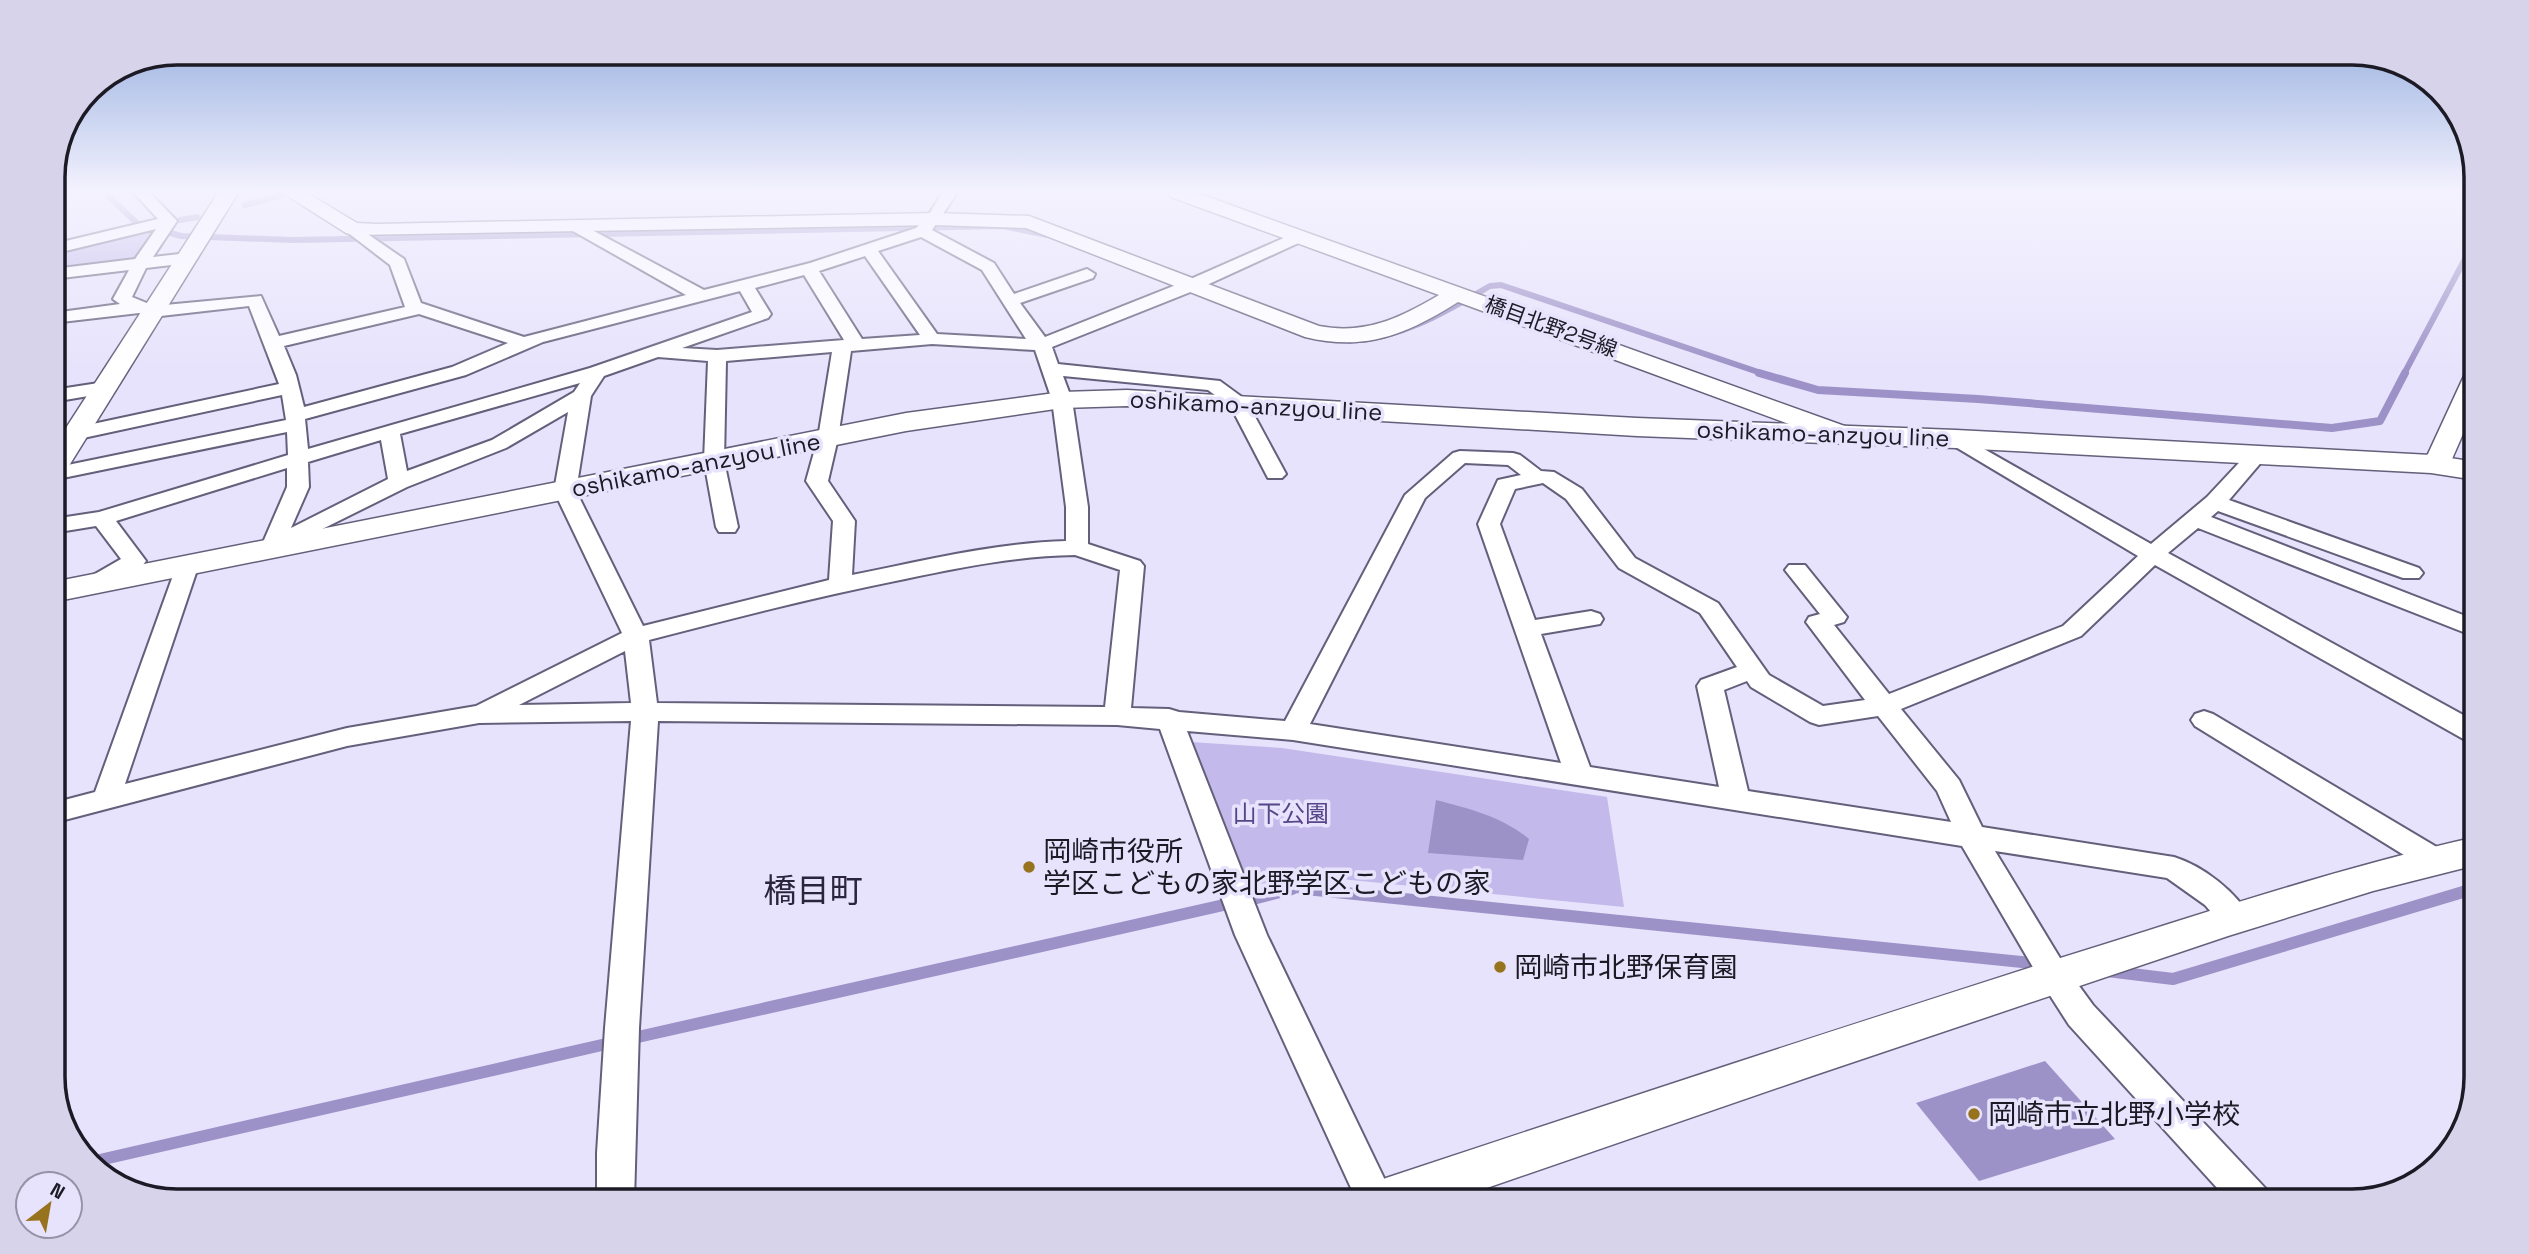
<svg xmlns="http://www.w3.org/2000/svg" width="2529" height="1254" viewBox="0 0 2529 1254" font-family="'Space Grotesk','Noto Sans JP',sans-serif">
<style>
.green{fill:#c3b9ea}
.water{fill:#9d92c7}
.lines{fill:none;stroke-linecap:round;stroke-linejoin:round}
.stream-far3{stroke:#9d92c7;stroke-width:6}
.stream-far2{stroke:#9d92c7;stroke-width:8}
.stream-far1{stroke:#9d92c7;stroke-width:10}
.stream{stroke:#9d92c7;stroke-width:12}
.minor-casing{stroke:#645f7a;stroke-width:4}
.tertiary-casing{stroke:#645f7a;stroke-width:3}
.secondary-casing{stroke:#645f7a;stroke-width:3}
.minor{fill:#fff;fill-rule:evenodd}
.tertiary{fill:#fff;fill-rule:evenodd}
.secondary{fill:#fff;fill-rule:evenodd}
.poi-dot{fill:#98731d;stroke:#e7e3fc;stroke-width:2.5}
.labels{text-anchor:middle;stroke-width:7;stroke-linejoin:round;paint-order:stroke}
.far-street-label{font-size:21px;fill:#1c1a25;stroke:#e7e3fc}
.street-label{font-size:24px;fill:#1c1a25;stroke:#e7e3fc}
.park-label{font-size:24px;fill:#564588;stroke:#e7e3fc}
.near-poi-label{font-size:28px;fill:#1c1a25;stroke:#e7e3fc;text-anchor:start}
.near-quarter-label{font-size:33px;fill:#2a253c;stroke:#e7e3fc}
.rim{fill:none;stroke:#1c1a25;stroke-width:3.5}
</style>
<rect width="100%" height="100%" fill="#e7e3fc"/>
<g class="green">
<path d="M 158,226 L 134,261 L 53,270 L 53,253 Z"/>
<path d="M 1175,741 L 1282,748 L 1607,797 L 1624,907 L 1310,876 L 1242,887 Z"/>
</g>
<g class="water">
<path d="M 1436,800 C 1470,809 1501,816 1529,839 L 1523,860 L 1428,853 Z"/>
<path d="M 2045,1061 L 2115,1139 L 1979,1181 L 1916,1103 Z"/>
</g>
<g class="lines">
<g class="stream-far3">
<path d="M 105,193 L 139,225 L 147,227"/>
<path d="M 245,205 L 282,195"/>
<path d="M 180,220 L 197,217"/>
<path d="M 160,230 L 181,236 L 293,240 L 1003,226 L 1047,235"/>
<path d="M 1350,341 C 1403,338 1445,312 1490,286 L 1501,285 L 1764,374"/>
<path d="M 2404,374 L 2476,238"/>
</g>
<path class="stream-far2" d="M 1759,373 L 1818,390 L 1978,399 L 2332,428 L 2380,421 L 2405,373"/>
<g class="stream-far1">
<path d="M 1285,891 L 1296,888 L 1323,891"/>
<path d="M 2467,891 L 2476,888"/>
</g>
<g class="stream">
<path d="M 1306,889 L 2041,964"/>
<path d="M 1253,899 L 1292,889"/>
<path d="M 2107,971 L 2173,979 L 2473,889"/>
<path d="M 629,1039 L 1228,904"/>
<path d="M 91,1162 L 615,1042"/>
</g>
<defs>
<g id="minor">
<path d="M 134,193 L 150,193 L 177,221 L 153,257 L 188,253 L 196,258 L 188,263 L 146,268 L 132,297 L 154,306 L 261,296 L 279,336 L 405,307 L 390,265 L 347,232 L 345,229 L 347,226 L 353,224 L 404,259 L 421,303 L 524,337 L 686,295 L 573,231 L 571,228 L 573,225 L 579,223 L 704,290 L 810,263 L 916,228 L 928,216 L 942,193 L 957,193 L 932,230 L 994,263 L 1014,294 L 1087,269 L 1095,274 L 1093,278 L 1020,303 L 1045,337 L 1186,281 L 1293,234 L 1305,234 L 1307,237 L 1305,240 L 1198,289 L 1052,347 L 1058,364 L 1220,381 L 1246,400 L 1286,474 L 1282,478 L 1268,478 L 1231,407 L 1208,390 L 1063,376 L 1072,400 L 1088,507 L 1088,544 L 1140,561 L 1144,566 L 1131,708 L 1169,709 L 1179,712 L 1285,721 L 1405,495 L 1453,453 L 1460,451 L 1513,453 L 1520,455 L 1541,471 L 1554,472 L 1582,489 L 1635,558 L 1718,603 L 1769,675 L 1823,706 L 1865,700 L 1806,622 L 1809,617 L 1820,614 L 1785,570 L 1789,565 L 1805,565 L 1847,617 L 1844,622 L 1834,625 L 1889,694 L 2063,626 L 2138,556 L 1949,443 L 1946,439 L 1949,435 L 1956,433 L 2151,544 L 2207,497 L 2250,451 L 2264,451 L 2267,455 L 2264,459 L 2229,500 L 2419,568 L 2423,573 L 2419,578 L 2403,578 L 2218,511 L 2211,517 L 2476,620 L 2476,637 L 2198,528 L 2168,553 L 2476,722 L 2476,743 L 2467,741 L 2155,565 L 2081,636 L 1901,709 L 1959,780 L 1982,827 L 2174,857 C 2203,866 2237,892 2251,919 L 2247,928 L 2236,931 L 2225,928 L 2205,905 L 2167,878 L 1995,851 L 2066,968 L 2093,1005 L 2266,1189 L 2272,1201 L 2229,1201 L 2069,1025 L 2044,986 L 1962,846 L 1293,740 L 1187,731 L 1267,935 L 1395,1201 L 1357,1201 L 1235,935 L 1160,729 L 1117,725 L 658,721 L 639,1028 L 634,1201 L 597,1201 L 597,1153 L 605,1028 L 631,721 L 479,723 L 347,746 L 53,823 L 53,803 L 95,792 L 179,559 L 195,559 L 199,564 L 125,784 L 347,728 L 476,706 L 622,633 L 554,491 L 568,412 L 506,448 L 407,487 L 272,554 L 264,552 L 261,547 L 287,487 L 287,468 L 116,521 L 146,561 L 142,566 L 104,588 L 88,588 L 84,583 L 88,578 L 121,559 L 96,526 L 53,533 L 53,519 L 99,512 L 288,455 L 287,432 L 53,480 L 53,468 L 286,420 L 282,395 L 74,440 L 67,438 L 64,434 L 67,430 L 74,428 L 279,384 L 249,306 L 152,317 L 139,313 L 53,323 L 53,313 L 120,304 L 113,299 L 129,270 L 53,279 L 53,269 L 135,259 L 156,229 L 53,254 L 53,244 L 158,219 ZM 921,237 L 982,270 L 1026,339 L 937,334 L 878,251 ZM 865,256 L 920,335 L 862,339 L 819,271 ZM 804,275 L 844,340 L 717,350 L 682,348 L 768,318 L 771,314 L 755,288 ZM 740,291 L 752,312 L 590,368 L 308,449 L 305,419 L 466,375 L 543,342 ZM 419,314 L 508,343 L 452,367 L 304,407 L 296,375 L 284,346 ZM 932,344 L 1035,350 L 1052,400 L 1066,507 L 1066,541 C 994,543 923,561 852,575 L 855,521 L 828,481 L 838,438 L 851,351 ZM 832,352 L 818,438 L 806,481 L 833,521 L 829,580 L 643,626 L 576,491 L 591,396 L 604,376 L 658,357 L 708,361 L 704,461 L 716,527 L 719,532 L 735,532 L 738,527 L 724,461 L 726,361 ZM 580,383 L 574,392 L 492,440 L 407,471 L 400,434 ZM 381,440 L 388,479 L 291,528 L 309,487 L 308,462 ZM 1465,463 L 1508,465 L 1521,475 L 1498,480 L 1478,524 L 1561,763 L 1310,724 L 1425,498 ZM 1543,483 L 1566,499 L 1619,568 L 1700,613 L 1737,667 L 1701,680 L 1697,686 L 1719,787 L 1590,767 L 1541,634 L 1600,624 L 1603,619 L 1600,614 L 1591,611 L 1535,620 L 1500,524 L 1515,489 ZM 1075,555 L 1120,570 L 1105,707 L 657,703 L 649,640 C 734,618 819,596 905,579 C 962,567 1017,556 1075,555 ZM 625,651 L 631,703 L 519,705 ZM 1747,681 L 1751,687 L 1810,722 L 1819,725 L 1878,716 L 1937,791 L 1951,822 L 1748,791 L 1724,690 Z"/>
<path d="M 105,382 L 115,388 L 112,392 L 53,402 L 53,390 Z"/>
<path d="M 2204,711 L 2213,714 L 2445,852 L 2450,860 L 2445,868 L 2435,871 L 2425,868 L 2195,726 L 2191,720 L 2195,714 Z"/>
</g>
<g id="tertiary">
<path d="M 218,193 L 238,193 L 67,469 L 63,475 L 53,477 L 53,448 Z"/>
<path d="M 283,193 L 307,193 L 357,223 L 376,224 L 934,213 L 1029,216 L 1319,326 C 1365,335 1400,318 1439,295 L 1171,197 L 1168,193 L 1197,193 L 1853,429 L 1857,435 L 1853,441 L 1844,443 L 1835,441 L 1458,302 C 1407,334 1366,352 1305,337 L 1026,228 L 934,225 L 353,235 L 346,233 Z"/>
<path d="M 2476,369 L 2476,404 L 2452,459 L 2441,470 L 2431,472 L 2421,470 L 2418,464 L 2428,454 L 2464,376 L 2467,371 Z"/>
<path d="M 2476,837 L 2476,865 L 2373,891 L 2228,936 L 1812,1076 L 1449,1201 L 1362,1201 L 1369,1185 L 1386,1178 C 1609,1104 1833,1030 2057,959 C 2196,916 2334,869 2476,837 Z"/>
</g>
<path id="secondary" d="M 1127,390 L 1637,418 L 1956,430 L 2431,455 L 2476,462 L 2476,480 L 2431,473 L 1956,448 L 1637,436 L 1127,406 L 1062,408 L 906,431 L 53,602 L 53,582 L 906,413 L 1062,392 Z"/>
</defs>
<use href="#minor" class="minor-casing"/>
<use href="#tertiary" class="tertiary-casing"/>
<use href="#secondary" class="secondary-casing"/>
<use href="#minor" class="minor"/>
<use href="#tertiary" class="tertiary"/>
<use href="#secondary" class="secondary"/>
</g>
<linearGradient id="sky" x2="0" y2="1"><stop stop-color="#8aa6db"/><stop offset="0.52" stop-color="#f4f2fe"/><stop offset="1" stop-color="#f4f2fe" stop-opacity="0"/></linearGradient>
<rect width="2529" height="369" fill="url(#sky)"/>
<g class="poi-dot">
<circle cx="1029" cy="867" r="7"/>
<circle cx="1500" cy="967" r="7"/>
<circle cx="1974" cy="1114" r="7"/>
</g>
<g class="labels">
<g class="far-street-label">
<text transform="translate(1551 327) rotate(20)" y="7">橋目北野2号線</text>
</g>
<g class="street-label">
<text transform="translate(1256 406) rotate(3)" y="8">oshikamo-anzyou line</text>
<text transform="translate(1823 434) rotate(2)" y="8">oshikamo-anzyou line</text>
<text transform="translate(696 465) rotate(-11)" y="8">oshikamo-anzyou line</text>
</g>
<g class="park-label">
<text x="1281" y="822">山下公園</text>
</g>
<g class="near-poi-label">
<text x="1043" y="861">岡崎市役所<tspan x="1043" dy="32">学区こどもの家北野学区こどもの家</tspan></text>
<text x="1514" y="977">岡崎市北野保育園</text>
<text x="1988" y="1124">岡崎市立北野小学校</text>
</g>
<g class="near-quarter-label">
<text x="813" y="902">橋目町</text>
</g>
</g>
<path d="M0 0H2529V1254H0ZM177 65H2352A112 112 0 0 1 2464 177V1077A112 112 0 0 1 2352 1189H177A112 112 0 0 1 65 1077V177A112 112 0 0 1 177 65Z" fill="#d7d3eb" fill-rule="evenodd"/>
<path class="rim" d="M177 65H2352A112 112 0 0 1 2464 177V1077A112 112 0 0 1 2352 1189H177A112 112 0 0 1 65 1077V177A112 112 0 0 1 177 65Z"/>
<g transform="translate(49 1205) rotate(31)"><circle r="33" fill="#e7e3fc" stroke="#9693a6" stroke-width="2"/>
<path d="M0-5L12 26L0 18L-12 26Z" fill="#98731d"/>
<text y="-10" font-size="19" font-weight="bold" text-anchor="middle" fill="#1c1a25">N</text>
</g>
</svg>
